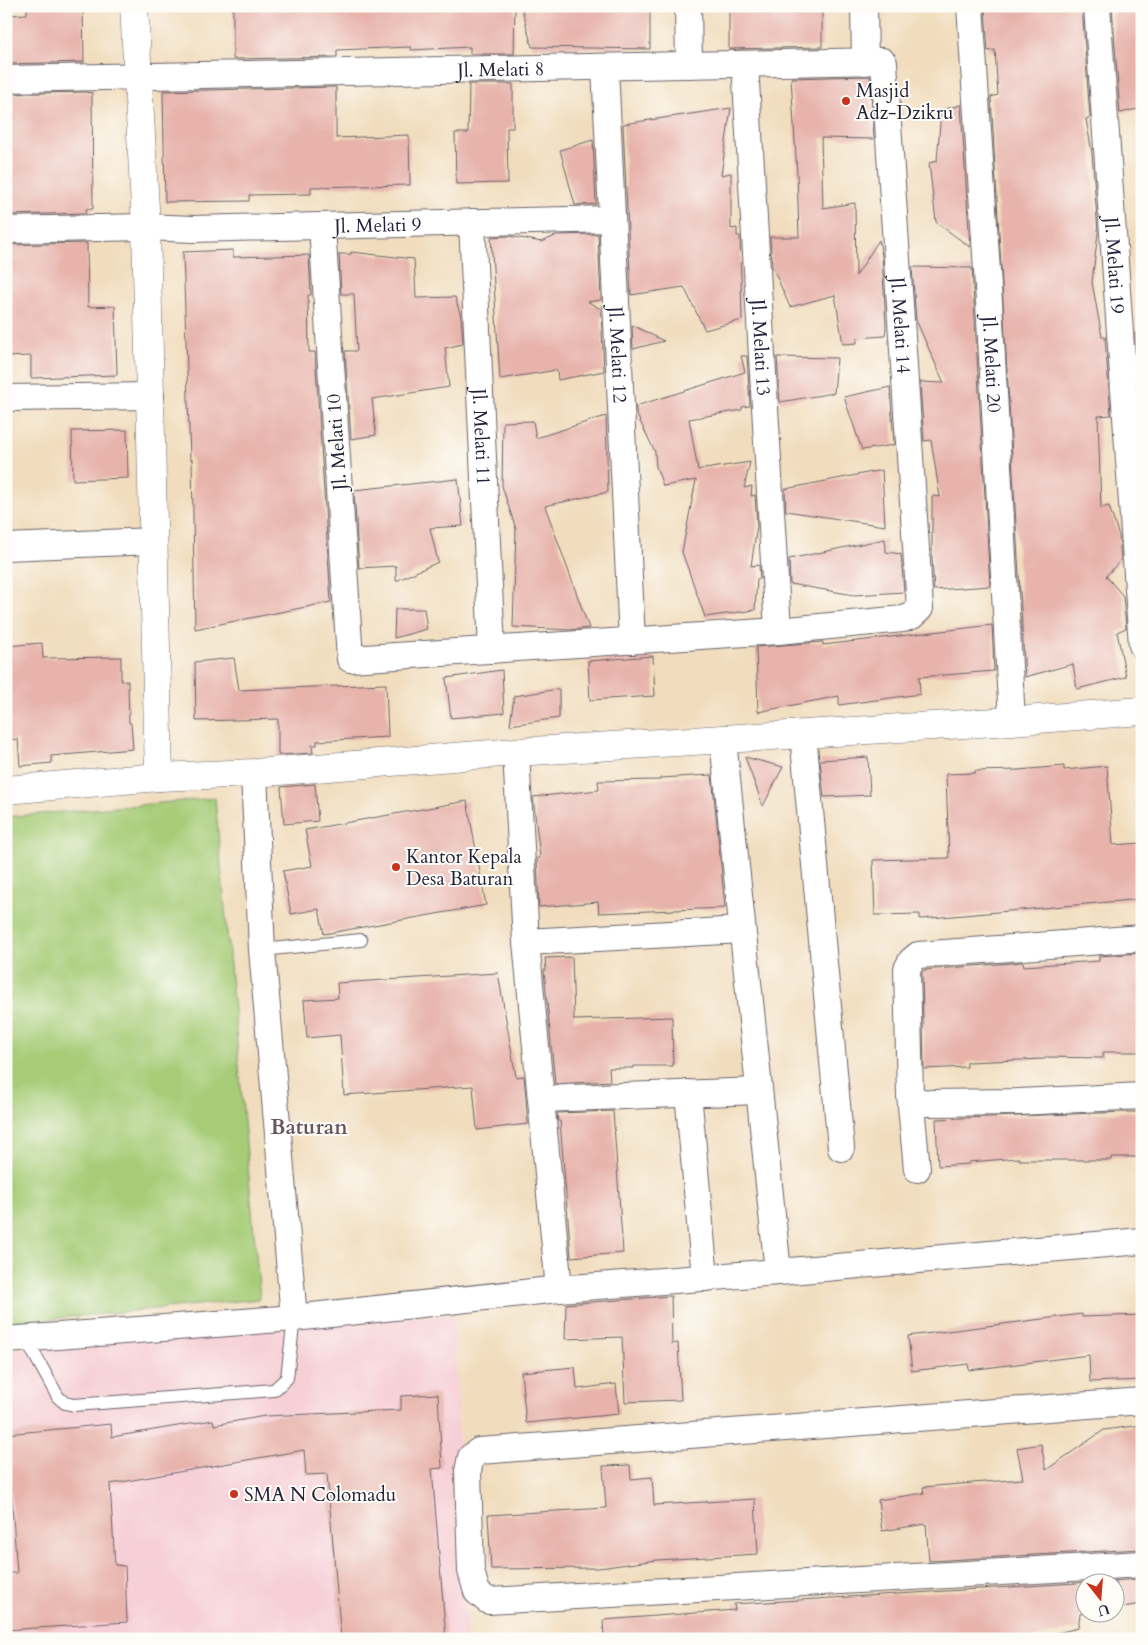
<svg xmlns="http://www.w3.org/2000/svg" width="1148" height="1645" viewBox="0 0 1148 1645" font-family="Cardo,serif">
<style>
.built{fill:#f6cfd7}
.green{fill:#a6cc77;stroke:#647759}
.building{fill:#e7b3ab}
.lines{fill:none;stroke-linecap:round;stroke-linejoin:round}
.lane-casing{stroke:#6a6369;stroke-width:14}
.street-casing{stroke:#6a6369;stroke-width:28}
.secondary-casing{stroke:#6a6369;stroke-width:29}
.lane{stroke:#fff;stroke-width:12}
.street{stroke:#fff;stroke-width:26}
.secondary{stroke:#fff;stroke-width:28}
.poi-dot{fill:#c8321e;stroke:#fdfcf7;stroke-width:2}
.labels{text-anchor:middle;stroke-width:4;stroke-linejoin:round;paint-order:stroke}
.street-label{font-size:19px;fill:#22223b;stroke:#fdfcf7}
.poi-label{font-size:19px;fill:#22223b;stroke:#fdfcf7;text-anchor:start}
.quarter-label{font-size:21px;font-weight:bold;fill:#675562;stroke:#fdfcf7}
</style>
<rect width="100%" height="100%" fill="#fdfcf7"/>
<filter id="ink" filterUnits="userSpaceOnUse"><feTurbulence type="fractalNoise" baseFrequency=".02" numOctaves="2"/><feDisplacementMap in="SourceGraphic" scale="10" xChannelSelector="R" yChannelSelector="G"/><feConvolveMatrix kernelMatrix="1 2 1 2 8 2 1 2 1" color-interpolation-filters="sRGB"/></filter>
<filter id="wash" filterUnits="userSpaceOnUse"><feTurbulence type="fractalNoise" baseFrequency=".0096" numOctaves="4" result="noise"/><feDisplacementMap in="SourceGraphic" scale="20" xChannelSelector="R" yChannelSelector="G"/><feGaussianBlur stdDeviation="1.12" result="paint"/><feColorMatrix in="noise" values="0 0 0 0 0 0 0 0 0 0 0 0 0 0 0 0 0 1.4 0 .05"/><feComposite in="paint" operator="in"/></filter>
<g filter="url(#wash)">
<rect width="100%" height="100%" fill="#f1ddbe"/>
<path class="built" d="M 454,1314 L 467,1639 L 6,1639 L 6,1350 Z"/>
<path class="green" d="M 215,798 L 260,1299 L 6,1323 L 6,817 Z"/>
<g id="blocks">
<g class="building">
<path d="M 27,6 L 83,6 L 84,62 L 6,64 L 6,15 L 27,14 Z"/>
<path d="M 515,6 L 514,54 L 470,54 L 470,47 L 411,50 L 411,47 L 337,50 L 337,57 L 233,59 L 233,7 Z"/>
<path d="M 590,6 L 650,6 L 650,49 L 532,47 L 522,9 L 590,9 Z"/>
<path d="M 729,6 L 822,6 L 822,47 L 729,49 Z"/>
<path d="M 985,6 L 1082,6 L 1090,118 L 1086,119 L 1092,153 L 1098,233 L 1092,282 L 1102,337 L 1105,337 L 1111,415 L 1098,416 L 1101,508 L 1109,506 L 1119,536 L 1121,560 L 1106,576 L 1123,596 L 1126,628 L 1117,632 L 1126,677 L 1077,689 L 1073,664 L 1025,677 L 991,97 L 998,95 L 995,50 L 988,51 Z"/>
<path d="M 1112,6 L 1142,6 L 1142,108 L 1120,113 Z"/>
<path d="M 870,76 L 874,139 L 821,138 L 823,208 L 855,203 L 856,276 L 879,240 L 882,256 L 886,327 L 885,336 L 857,338 L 857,343 L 843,344 L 835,295 L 790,307 L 772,266 L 770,237 L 799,237 L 797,173 L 791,78 Z"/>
<path d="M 469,84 L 513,84 L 513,128 L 507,128 L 508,183 L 456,184 L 455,133 L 468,133 Z"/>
<path d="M 336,87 L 336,138 L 409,135 L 410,185 L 311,187 L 311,194 L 249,195 L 249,201 L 165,202 L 163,91 Z"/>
<path d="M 84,92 L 92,93 L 93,209 L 86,209 L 86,213 L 6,215 L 6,94 Z"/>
<path d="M 961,105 L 970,247 L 936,222 L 929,163 L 937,161 L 941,110 Z"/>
<path d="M 731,108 L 721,175 L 731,173 L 731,229 L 737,228 L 737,236 L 740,236 L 742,320 L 705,330 L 684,287 L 631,295 L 623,124 Z"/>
<path d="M 593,140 L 596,204 L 575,205 L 560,150 Z"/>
<path d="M 598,234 L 601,300 L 588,302 L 601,309 L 604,371 L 558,380 L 557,370 L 500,379 L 491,237 L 509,236 L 542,242 L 557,235 Z"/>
<path d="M 87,243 L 88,307 L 115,306 L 117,375 L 31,378 L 31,356 L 6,357 L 6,245 Z"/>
<path d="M 233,250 L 233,257 L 309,255 L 311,295 L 308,295 L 309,352 L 315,352 L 331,602 L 195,629 L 192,459 L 190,459 L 183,252 Z"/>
<path d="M 351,252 L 414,259 L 416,298 L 455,297 L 461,317 L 463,344 L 445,348 L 449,387 L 372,399 L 376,435 L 351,439 L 345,351 L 357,351 L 354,294 L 341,294 L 339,254 L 351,254 Z"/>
<path d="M 912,267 L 972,268 L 990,586 L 934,590 L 932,558 L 932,496 L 940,497 L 931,440 L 924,441 L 920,382 L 944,383 L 916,320 Z"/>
<path d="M 632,325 L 664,341 L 633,349 Z"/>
<path d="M 1135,333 L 1142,333 L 1142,413 L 1141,413 Z"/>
<path d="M 741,356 L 747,356 L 750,406 L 742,407 L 742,410 L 689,419 L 698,470 L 750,462 L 744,488 L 752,486 L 751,496 L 755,495 L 757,526 L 751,566 L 759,565 L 760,579 L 757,579 L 755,610 L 705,617 L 682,552 L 696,480 L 663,486 L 656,466 L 655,452 L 636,413 L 636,406 L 745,372 Z"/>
<path d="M 777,357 L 837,358 L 834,393 L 780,402 Z"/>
<path d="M 890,387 L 894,445 L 862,450 L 844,397 Z"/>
<path d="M 606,416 L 608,492 L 545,506 L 589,628 L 570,630 L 513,627 L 516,529 L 502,486 L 503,422 L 533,421 L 536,438 Z"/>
<path d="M 127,430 L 128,478 L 73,480 L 72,431 Z"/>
<path d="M 882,470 L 885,526 L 786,511 L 785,489 Z"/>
<path d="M 458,479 L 463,526 L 430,528 L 438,562 L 396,581 L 396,566 L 359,568 L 354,490 Z"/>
<path d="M 885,539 L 886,552 L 901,554 L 904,592 L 854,595 L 790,584 L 789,559 Z"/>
<path d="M 395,609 L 424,609 L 427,629 L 394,638 Z"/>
<path d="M 992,625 L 994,671 L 919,677 L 920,694 L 839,705 L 839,696 L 758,712 L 756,647 L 823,642 L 823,645 Z"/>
<path d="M 42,643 L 43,658 L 121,657 L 121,681 L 128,681 L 129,723 L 131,723 L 133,749 L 51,756 L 52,763 L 20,766 L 18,739 L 6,740 L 6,646 Z"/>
<path d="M 653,656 L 655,696 L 590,700 L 588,661 Z"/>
<path d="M 234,658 L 239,690 L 386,684 L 388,737 L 317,741 L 317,745 L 312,745 L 313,753 L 278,755 L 278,719 L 196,721 L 195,662 Z"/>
<path d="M 502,670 L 504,713 L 451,718 L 446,678 Z"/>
<path d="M 559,689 L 559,718 L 510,725 L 514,696 Z"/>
<path d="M 745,757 L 783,767 L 763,806 Z"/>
<path d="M 868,757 L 870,795 L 824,797 L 820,760 Z"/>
<path d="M 1064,766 L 1064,770 L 1107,766 L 1113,845 L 1142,843 L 1142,899 L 920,919 L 920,914 L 875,915 L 873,860 L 949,858 L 946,774 L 975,773 L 975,771 L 1018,770 Z"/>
<path d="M 712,775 L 725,908 L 599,913 L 598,902 L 539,907 L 537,858 L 540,858 L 533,797 L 599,790 L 598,781 L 660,780 L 660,778 Z"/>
<path d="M 315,784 L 318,821 L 284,824 L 281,787 Z"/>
<path d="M 467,801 L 486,905 L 324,934 L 319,909 L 291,914 L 283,871 L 312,866 L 305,830 Z"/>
<path d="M 1142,953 L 1142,1052 L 1103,1052 L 1103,1058 L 1045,1057 L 1045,1059 L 967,1062 L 967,1067 L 924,1069 L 922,972 L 924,970 L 1023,962 L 1024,966 L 1099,961 L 1099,956 Z"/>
<path d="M 572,957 L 574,1020 L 672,1017 L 673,1066 L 633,1066 L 633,1068 L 609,1068 L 610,1081 L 555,1084 L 544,970 L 546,970 L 545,958 Z"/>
<path d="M 498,973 L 516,1077 L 524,1076 L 528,1124 L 477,1130 L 473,1086 L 344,1095 L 340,1035 L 307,1038 L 304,1000 L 338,998 L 337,983 Z"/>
<path d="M 613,1111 L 623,1253 L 571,1257 L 560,1121 L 558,1121 L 557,1113 Z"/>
<path d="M 1126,1112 L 1142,1112 L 1142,1157 L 1111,1157 L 1111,1160 L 1019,1160 L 1019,1158 L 969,1162 L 969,1164 L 938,1166 L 936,1119 Z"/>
<path d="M 671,1296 L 672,1344 L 678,1343 L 681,1400 L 625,1402 L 622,1337 L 565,1339 L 566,1304 Z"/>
<path d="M 1082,1314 L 1082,1317 L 1142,1315 L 1142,1380 L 1090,1382 L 1089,1355 L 969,1370 L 968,1364 L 912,1371 L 908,1336 Z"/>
<path d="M 575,1367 L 577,1389 L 616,1384 L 619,1414 L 526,1423 L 521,1372 Z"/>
<path d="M 438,1394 L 442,1468 L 432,1469 L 446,1639 L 341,1639 L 327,1474 L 306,1475 L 304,1450 L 110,1484 L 115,1565 L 125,1566 L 127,1622 L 6,1630 L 6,1573 L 17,1573 L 11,1489 L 6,1489 L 6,1434 L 111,1424 L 112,1437 L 213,1420 L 214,1425 L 265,1416 L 401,1410 L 401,1396 Z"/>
<path d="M 1142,1425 L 1142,1541 L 1138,1541 L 1139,1549 L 929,1561 L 926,1524 L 882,1531 L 878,1500 L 924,1493 L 923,1487 L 1023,1479 L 1017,1448 L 1041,1444 L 1046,1470 L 1104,1430 Z"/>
<path d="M 630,1465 L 631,1479 L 652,1477 L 654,1505 L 755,1499 L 758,1554 L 657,1560 L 599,1568 L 491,1569 L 488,1515 L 606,1508 L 603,1466 Z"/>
<path d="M 1142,1579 L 1142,1604 L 1116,1608 L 1116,1582 L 1086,1582 L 1086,1612 L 1087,1612 L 1080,1614 L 1078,1628 L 1032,1639 L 604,1639 L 603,1620 L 735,1610 L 734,1604 Z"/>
</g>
</g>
</g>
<g filter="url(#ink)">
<use href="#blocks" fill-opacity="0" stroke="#6a6369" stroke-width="1"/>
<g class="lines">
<defs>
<g id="lane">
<path d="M 262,950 L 361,940"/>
<path d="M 26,1339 L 58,1397 L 65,1403 L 74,1405 L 274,1390 L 287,1378 L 294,1318"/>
</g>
<g id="street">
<path d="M 688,6 L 689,65"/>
<path d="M 864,6 L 865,62"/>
<path id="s1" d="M 970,6 L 989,302 L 1012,721"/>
<path id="s2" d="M 1097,6 L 1142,645"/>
<path id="s3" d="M 745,64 L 778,631"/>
<path id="s4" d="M 605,67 L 632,641"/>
<path id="s5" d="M 6,79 L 882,61 L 884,63 L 920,608 L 912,616 L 903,619 L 778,631 L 350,659 L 322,226"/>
<path id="s6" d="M 472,222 L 492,650"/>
<path id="s7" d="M 6,230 L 146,227 L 193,229 L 612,219"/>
<path d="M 6,398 L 151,396"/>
<path d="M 6,547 L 153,541"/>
<path d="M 803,734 L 841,1148"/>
<path d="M 723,740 L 778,1272 L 1142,1241"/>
<path d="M 516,752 L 526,942 L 559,1289 L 778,1272"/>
<path d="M 254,773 L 262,950 L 294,1318"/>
<path d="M 1142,938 L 918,955 L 911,961 L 907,969 L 910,1095 L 918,1101 L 927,1103 L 1019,1102 L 1142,1096"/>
<path d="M 526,942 L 742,930"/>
<path d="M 688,1093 L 705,1278"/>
<path d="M 910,1095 L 917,1169"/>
<path d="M 542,1099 L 759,1091"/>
<path d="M 6,1340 L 294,1318 L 559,1289"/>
<path d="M 1142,1401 L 479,1451 L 471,1457 L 468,1471 L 471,1571 L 477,1592 L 488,1601 L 1142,1564"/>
</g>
<g id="secondary">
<path d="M 159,777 L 254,773 L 516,752 L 1012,721 L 1142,711"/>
<path d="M 6,790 L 159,777 L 146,227 L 134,6"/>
</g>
</defs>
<use href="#lane" class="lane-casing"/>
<use href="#street" class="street-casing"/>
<use href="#secondary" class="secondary-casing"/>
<use href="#lane" class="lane"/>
<use href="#street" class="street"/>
<use href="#secondary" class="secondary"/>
</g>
</g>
<g class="poi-dot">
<circle cx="846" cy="101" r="5"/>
<circle cx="396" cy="867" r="5"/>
<circle cx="234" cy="1494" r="5"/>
</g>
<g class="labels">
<g class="street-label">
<text dy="7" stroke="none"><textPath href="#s5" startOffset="495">Jl. Melati 8</textPath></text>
<text dy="7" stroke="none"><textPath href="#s7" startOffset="372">Jl. Melati 9</textPath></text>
<text dy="7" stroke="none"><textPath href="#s2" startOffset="260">Jl. Melati 19</textPath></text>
<text dy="7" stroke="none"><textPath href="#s5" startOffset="1142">Jl. Melati 14</textPath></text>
<text dy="7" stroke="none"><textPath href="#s3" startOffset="284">Jl. Melati 13</textPath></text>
<text dy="7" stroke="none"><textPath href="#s4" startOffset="288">Jl. Melati 12</textPath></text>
<text dy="7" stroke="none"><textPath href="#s1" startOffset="359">Jl. Melati 20</textPath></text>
<text dy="7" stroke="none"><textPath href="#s6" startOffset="215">Jl. Melati 11</textPath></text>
<text transform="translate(336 442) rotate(-94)" y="7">Jl. Melati 10</text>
</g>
<g class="poi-label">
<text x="856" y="97">Masjid<tspan x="856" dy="22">Adz-Dzikru</tspan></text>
<text x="406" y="863">Kantor Kepala<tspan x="406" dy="22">Desa Baturan</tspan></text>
<text x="244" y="1501">SMA N Colomadu</text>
</g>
<g class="quarter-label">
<text x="309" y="1134">Baturan</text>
</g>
</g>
<rect width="1148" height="1645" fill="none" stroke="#fdfcf7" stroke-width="25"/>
<g transform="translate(1100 1598) rotate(163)"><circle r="24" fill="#fdfcf7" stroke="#a5a5ac"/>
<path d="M0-4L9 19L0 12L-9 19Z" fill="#c8321e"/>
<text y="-8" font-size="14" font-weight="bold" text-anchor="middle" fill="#22223b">U</text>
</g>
</svg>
